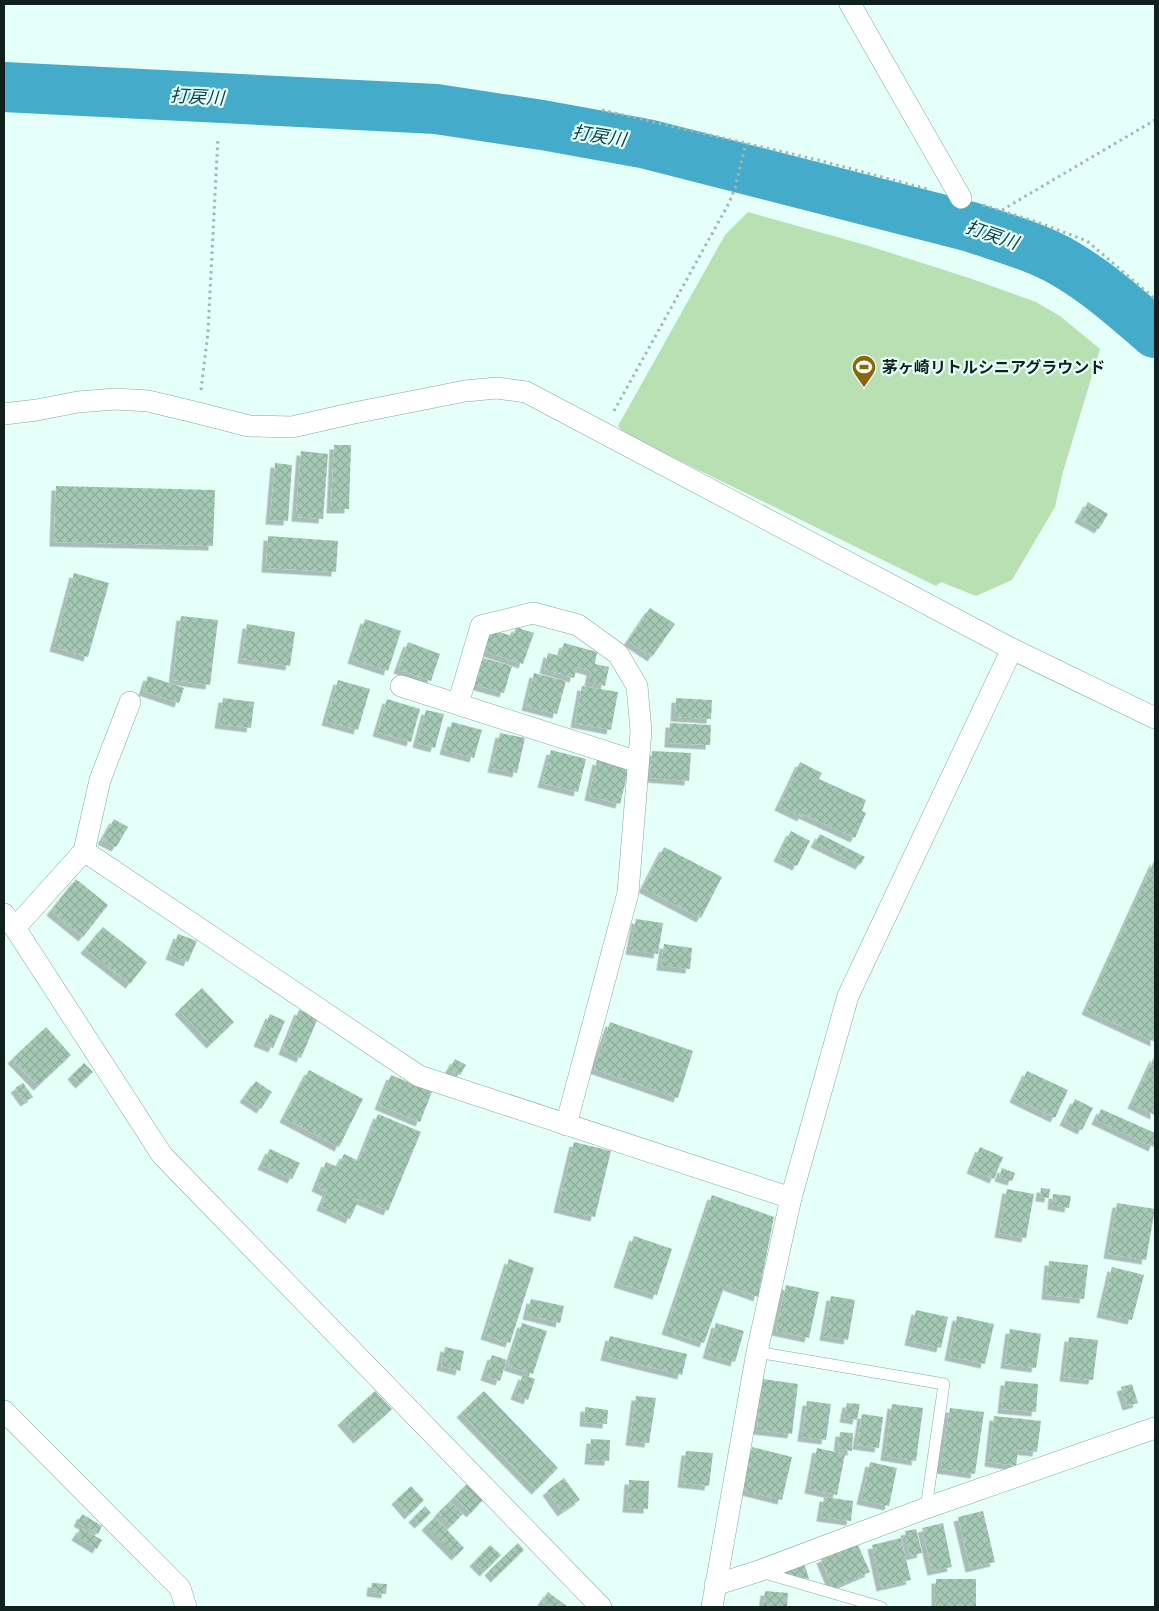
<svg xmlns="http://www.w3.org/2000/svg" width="1159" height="1611" viewBox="0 0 1159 1611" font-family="'Sofia Sans Condensed','Noto Sans JP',sans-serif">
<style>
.green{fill:#b9e0b2}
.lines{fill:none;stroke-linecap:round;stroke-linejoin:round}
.river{stroke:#44abca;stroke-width:50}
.building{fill:url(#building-cross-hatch);filter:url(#shadow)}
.service-casing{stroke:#81aaa2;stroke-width:12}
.minor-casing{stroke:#81aaa2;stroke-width:22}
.path{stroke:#a0b7b2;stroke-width:3;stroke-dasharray:2.5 4;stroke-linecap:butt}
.service{stroke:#fff;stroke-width:11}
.minor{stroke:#fff;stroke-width:21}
.labels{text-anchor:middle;stroke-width:4.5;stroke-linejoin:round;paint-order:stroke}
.poi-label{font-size:16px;font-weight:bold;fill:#10201d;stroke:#e5fff9;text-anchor:start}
.water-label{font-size:18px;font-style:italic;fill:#0e3c4a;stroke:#e5fff9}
</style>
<defs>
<pattern id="building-cross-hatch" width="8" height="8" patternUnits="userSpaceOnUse" patternTransform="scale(1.25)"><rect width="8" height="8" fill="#a6c9b5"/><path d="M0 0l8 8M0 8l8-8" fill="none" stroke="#8eac9b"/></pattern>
<filter id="shadow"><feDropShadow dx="-4.5" dy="4.5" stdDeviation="0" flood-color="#0004"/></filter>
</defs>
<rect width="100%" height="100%" fill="#e5fff9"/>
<path class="green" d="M 748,212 L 869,246 L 969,278 L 1036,302 L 1060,316 L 1100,349 L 1063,472 L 1055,507 L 1012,580 L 976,596 L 941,582 L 936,586 L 625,434 L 618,426 L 725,235 Z"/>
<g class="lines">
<path class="river" d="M 4,87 L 436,109 L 542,125 L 647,144 L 971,227 C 1000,237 1037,247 1064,263 C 1097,282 1126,308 1155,333"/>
</g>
<g class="building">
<path d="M 334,445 L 351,445 L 349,509 L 331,509 Z"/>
<path d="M 301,451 L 328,454 L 323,519 L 296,517 Z"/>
<path d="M 275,463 L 292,465 L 288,521 L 270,520 Z"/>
<path d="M 56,486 L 215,490 L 213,546 L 54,542 Z"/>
<path d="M 1088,502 L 1108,514 L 1099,529 L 1079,518 Z"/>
<path d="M 268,536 L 338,541 L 336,572 L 266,568 Z"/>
<path d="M 74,573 L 109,583 L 88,657 L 54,647 Z"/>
<path d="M 650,608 L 675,624 L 652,657 L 628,641 Z"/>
<path d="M 181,616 L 218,620 L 210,685 L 173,680 Z"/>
<path d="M 365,619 L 401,631 L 388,671 L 352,659 Z"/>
<path d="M 247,624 L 295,632 L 290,666 L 242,659 Z"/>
<path d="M 516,627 L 534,633 L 523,664 L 484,651 L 491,630 L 513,636 Z"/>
<path d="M 408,642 L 440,654 L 431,681 L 398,669 Z"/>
<path d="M 564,643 L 597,652 L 595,664 L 609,667 L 605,686 L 589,682 L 591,671 L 577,667 L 574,678 L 544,669 L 548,653 L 560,656 Z"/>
<path d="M 483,658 L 512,666 L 504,693 L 475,685 Z"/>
<path d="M 534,673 L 566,681 L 557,714 L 526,706 Z"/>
<path d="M 148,676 L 184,688 L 179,703 L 143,691 Z"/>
<path d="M 338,680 L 370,689 L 358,730 L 326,721 Z"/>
<path d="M 582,686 L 618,692 L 611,730 L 575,723 Z"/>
<path d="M 223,698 L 254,702 L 251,728 L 219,724 Z"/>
<path d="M 676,698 L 712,700 L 711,719 L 675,717 Z"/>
<path d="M 387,699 L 420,709 L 411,742 L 377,732 Z"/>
<path d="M 426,710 L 444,714 L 435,748 L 417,743 Z"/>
<path d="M 452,722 L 482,730 L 474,758 L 444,750 Z"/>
<path d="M 670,723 L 711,725 L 710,745 L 669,743 Z"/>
<path d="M 500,733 L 525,738 L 517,773 L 492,768 Z"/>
<path d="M 551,750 L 586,759 L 578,792 L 542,783 Z"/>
<path d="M 652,751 L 691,753 L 689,781 L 650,778 Z"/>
<path d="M 597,760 L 629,768 L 620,804 L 589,796 Z"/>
<path d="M 800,762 L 822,773 L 819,779 L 866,800 L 862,811 L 866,813 L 855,838 L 803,814 L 802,817 L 779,806 Z"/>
<path d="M 114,819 L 128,827 L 116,847 L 102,840 Z"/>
<path d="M 791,831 L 810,841 L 797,866 L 778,857 Z"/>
<path d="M 820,834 L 865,857 L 860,865 L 815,843 Z"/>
<path d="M 664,847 L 722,877 L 701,918 L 643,888 Z"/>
<path d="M 1155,859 L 1155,1042 L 1086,1010 Z"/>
<path d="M 76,879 L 108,905 L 83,937 L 51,911 Z"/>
<path d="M 636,919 L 663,923 L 658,954 L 630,950 Z"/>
<path d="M 103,927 L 147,962 L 130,984 L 85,949 Z"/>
<path d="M 178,934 L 197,941 L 188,962 L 170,955 Z"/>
<path d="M 664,944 L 692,948 L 690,969 L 661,966 Z"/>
<path d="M 202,988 L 234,1022 L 211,1044 L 179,1010 Z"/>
<path d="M 299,1010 L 318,1018 L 301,1058 L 283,1050 Z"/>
<path d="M 270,1014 L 285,1021 L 273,1048 L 258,1042 Z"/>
<path d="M 610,1022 L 693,1051 L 678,1098 L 594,1069 Z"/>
<path d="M 46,1027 L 71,1055 L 38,1086 L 12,1059 Z"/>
<path d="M 1155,1055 L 1155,1115 L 1132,1104 Z"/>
<path d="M 455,1059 L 466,1065 L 460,1075 L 449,1070 Z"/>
<path d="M 84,1063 L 93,1072 L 80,1084 L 72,1075 Z"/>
<path d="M 309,1070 L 363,1099 L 339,1147 L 284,1118 Z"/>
<path d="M 1027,1071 L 1068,1090 L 1055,1118 L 1014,1098 Z"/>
<path d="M 391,1075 L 432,1092 L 420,1122 L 379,1105 Z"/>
<path d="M 256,1081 L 272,1092 L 261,1109 L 244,1098 Z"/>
<path d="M 23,1083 L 33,1097 L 25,1102 L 15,1088 Z"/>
<path d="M 1075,1099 L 1093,1108 L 1082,1130 L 1064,1121 Z"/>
<path d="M 1101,1109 L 1155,1133 L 1155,1142 L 1153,1147 L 1096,1120 Z"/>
<path d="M 378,1114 L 421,1132 L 388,1211 L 359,1199 L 350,1219 L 321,1206 L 327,1192 L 316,1187 L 326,1162 L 338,1167 L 344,1154 L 359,1161 Z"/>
<path d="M 574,1142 L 611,1151 L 595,1217 L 558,1208 Z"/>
<path d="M 980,1147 L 1003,1157 L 994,1179 L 971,1169 Z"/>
<path d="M 270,1149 L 300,1163 L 292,1179 L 262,1165 Z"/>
<path d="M 1002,1168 L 1015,1173 L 1012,1181 L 999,1177 Z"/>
<path d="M 1041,1188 L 1050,1189 L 1049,1198 L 1040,1197 Z"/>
<path d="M 1007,1189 L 1034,1194 L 1026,1238 L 999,1233 Z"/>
<path d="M 1053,1194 L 1071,1196 L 1069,1208 L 1052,1205 Z"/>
<path d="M 712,1195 L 774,1217 L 758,1297 L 725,1285 L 704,1343 L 666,1330 Z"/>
<path d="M 1117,1203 L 1155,1209 L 1146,1260 L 1108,1254 Z"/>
<path d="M 634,1236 L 672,1249 L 657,1295 L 618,1283 Z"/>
<path d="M 509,1259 L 534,1268 L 510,1343 L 485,1335 Z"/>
<path d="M 1049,1261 L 1088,1265 L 1084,1299 L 1046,1295 Z"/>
<path d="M 1112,1267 L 1144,1275 L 1132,1320 L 1101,1313 Z"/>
<path d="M 786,1285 L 819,1292 L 809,1338 L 776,1331 Z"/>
<path d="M 831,1296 L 855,1300 L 848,1340 L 824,1336 Z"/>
<path d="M 531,1299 L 564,1306 L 560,1323 L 527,1315 Z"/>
<path d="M 916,1310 L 948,1317 L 941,1348 L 909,1341 Z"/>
<path d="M 957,1316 L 994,1324 L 985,1364 L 949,1356 Z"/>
<path d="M 522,1323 L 547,1331 L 533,1374 L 508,1366 Z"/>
<path d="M 716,1323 L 744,1331 L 735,1362 L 707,1354 Z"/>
<path d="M 1010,1329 L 1041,1334 L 1036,1368 L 1005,1364 Z"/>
<path d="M 610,1336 L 687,1354 L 682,1375 L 605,1356 Z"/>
<path d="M 1069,1337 L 1098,1340 L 1093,1380 L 1064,1377 Z"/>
<path d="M 445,1347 L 464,1351 L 460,1371 L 441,1366 Z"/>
<path d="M 492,1355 L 507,1360 L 500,1381 L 485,1376 Z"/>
<path d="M 523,1375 L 535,1379 L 528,1400 L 515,1395 Z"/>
<path d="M 763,1379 L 798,1384 L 792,1434 L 757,1430 Z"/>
<path d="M 1005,1381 L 1038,1384 L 1036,1412 L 1002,1409 Z"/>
<path d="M 1132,1384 L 1138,1403 L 1127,1406 L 1121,1387 Z"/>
<path d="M 375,1391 L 392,1409 L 358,1439 L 342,1421 Z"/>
<path d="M 484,1391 L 558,1468 L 536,1490 L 461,1413 Z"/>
<path d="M 636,1396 L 656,1398 L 649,1443 L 630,1441 Z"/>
<path d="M 807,1401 L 831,1404 L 826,1440 L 802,1437 Z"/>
<path d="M 847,1403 L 860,1404 L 857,1420 L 844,1418 Z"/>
<path d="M 892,1404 L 923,1408 L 916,1461 L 885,1456 Z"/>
<path d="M 585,1407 L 608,1410 L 607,1424 L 584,1422 Z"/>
<path d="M 950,1408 L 984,1412 L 975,1474 L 941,1469 Z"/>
<path d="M 862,1414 L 883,1417 L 879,1448 L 857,1445 Z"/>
<path d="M 994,1416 L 1041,1421 L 1037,1452 L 1018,1450 L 1016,1466 L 989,1462 Z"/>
<path d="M 840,1432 L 853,1433 L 852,1451 L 838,1449 Z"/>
<path d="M 591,1439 L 610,1440 L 609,1461 L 589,1460 Z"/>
<path d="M 752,1447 L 792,1457 L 782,1500 L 742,1490 Z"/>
<path d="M 817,1448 L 845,1454 L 837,1495 L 809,1489 Z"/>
<path d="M 686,1451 L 713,1453 L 709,1486 L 682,1483 Z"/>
<path d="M 870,1462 L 897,1468 L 889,1506 L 861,1500 Z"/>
<path d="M 564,1478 L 580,1500 L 562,1512 L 547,1491 Z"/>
<path d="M 629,1480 L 649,1481 L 648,1509 L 627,1508 Z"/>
<path d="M 467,1484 L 483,1500 L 471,1513 L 454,1497 Z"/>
<path d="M 411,1486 L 424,1500 L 409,1515 L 396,1500 Z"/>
<path d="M 824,1497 L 853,1501 L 851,1521 L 821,1517 Z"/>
<path d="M 450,1501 L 463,1514 L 451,1526 L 438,1513 Z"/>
<path d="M 425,1506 L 431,1513 L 419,1524 L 413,1518 Z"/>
<path d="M 983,1511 L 995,1562 L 970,1568 L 958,1517 Z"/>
<path d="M 82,1514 L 102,1526 L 98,1534 L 78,1522 Z"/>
<path d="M 435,1517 L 464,1548 L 456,1556 L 426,1526 Z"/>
<path d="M 943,1523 L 952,1567 L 932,1571 L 922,1528 Z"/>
<path d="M 81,1528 L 102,1540 L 97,1549 L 76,1536 Z"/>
<path d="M 916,1529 L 922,1553 L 910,1556 L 905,1531 Z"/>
<path d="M 901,1538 L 911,1580 L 881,1587 L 872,1545 Z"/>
<path d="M 518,1543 L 524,1550 L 495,1578 L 489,1571 Z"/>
<path d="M 857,1543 L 870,1572 L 833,1588 L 821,1559 Z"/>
<path d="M 490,1545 L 501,1555 L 484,1572 L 474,1562 Z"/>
<path d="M 804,1562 L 809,1579 L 780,1573 Z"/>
<rect x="936" y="1579" width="40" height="28"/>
<path d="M 372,1583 L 387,1584 L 386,1594 L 371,1592 Z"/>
<path d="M 765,1591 L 788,1593 L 787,1607 L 763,1607 Z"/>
<path d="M 548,1592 L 568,1607 L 550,1607 L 542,1601 Z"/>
</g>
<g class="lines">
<defs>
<g id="service">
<path d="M 757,1352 L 944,1384 L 926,1508"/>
<path d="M 761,1572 L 881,1607"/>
</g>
<g id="minor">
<path d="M 850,4 L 961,198"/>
<path d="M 4,414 L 37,410 L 78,402 L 115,399 L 148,401 L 194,412 L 249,426 L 292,427 L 354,413 L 465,391 L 497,388 L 526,392 L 1012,649 L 1155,718"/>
<path d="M 401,686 L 638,762"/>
<path d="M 458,704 L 481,626 L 533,613 L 578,625 L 618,654 L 637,686 L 641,731 L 628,893 L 566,1125"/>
<path d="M 84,851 L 419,1076 L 791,1198"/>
<path d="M 4,914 L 15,928 L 162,1155 L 601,1607"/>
<path d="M 15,928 L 84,851 L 100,780 L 130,702"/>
<path d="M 4,1411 L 180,1588 L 186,1607"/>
<path d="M 715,1585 L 759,1571 L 926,1508 L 1155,1428"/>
<path d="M 712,1607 L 757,1352 L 791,1198 L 848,996 L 1012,649"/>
</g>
</defs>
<use href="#service" class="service-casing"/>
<use href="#minor" class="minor-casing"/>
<g class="path">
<path d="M 602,110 L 818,160 L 927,189"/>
<path d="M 983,205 L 1037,222 L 1087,241 L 1155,299"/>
<path d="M 1002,210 L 1155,120"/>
<path d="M 201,390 L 208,332 L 218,137"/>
<path d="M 614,411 L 729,203 L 735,188 L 746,143"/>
</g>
<use href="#service" class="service"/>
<use href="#minor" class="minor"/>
</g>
<defs>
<symbol id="stadium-pin" viewBox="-11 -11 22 30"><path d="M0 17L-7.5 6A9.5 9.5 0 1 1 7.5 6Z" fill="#8c6507" stroke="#e5fff9"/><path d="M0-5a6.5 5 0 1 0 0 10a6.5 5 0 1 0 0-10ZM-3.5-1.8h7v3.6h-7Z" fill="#fff"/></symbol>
</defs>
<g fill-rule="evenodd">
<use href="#stadium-pin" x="850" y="353" width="28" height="38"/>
</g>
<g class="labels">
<g class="poi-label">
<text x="882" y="373">茅ヶ崎リトルシニアグラウンド</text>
</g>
<g class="water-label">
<text transform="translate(197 97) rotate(3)" y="6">打戻川</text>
<text transform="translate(599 136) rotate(9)" y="6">打戻川</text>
<text transform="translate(992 235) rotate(19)" y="6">打戻川</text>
</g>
</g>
<rect width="1159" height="1611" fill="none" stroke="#10201d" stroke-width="10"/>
</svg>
